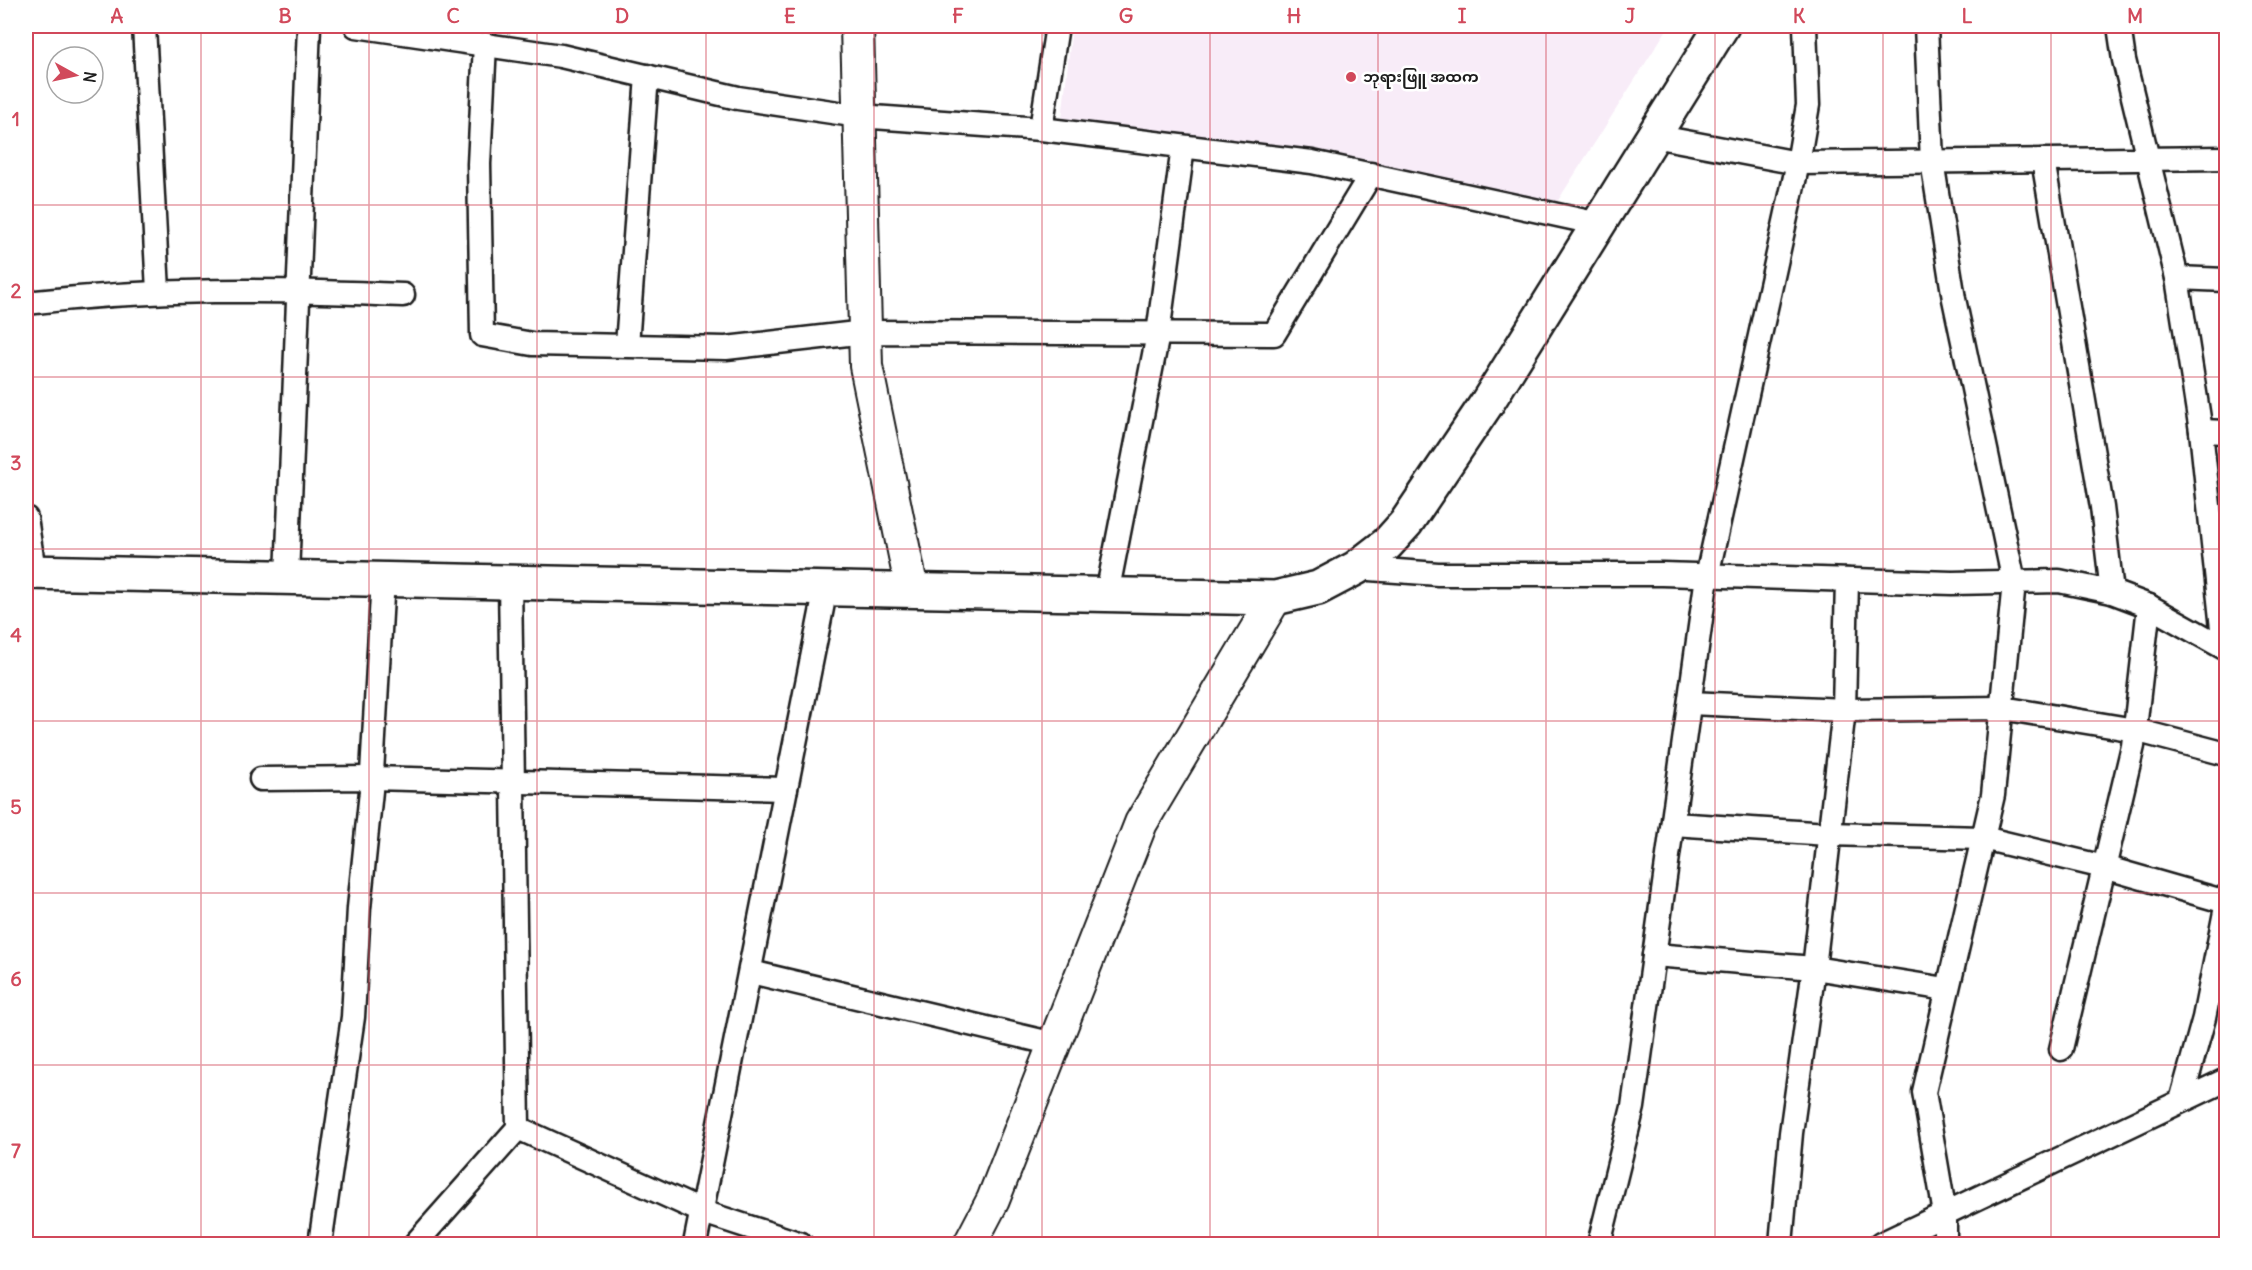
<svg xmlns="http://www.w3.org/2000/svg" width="2252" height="1270" viewBox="0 0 2252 1270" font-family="Delius,'Noto Sans Myanmar',sans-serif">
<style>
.built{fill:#f8ecf8}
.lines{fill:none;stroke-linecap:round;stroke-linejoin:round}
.street-casing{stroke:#1c1c1c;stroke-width:27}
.secondary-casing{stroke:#1c1c1c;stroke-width:36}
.highway-casing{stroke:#1c1c1c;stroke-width:38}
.street{stroke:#fff;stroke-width:22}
.secondary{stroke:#fff;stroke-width:32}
.highway{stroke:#fff;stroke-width:33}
.grid{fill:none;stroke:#d1495b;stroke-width:1.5;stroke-opacity:0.55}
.poi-dot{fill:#d1495b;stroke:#fff;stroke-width:2}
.labels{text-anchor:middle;stroke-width:5;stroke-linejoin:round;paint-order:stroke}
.poi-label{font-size:15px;font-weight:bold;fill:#1c1c1c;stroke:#fff;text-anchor:start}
.neatline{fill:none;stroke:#d1495b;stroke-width:2}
.grid-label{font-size:20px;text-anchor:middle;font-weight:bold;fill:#d1495b}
</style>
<rect width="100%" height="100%" fill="#fff"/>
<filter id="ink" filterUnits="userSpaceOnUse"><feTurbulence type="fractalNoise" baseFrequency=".0167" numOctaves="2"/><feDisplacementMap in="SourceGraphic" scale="12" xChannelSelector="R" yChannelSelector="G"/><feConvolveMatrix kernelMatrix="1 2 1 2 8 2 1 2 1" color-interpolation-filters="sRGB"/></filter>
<g filter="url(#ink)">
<path class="built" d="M 1072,26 L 1669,26 L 1557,202 L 1317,155 L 1061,128 Z"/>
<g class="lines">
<defs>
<g id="street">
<path d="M 144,26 L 158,291"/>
<path d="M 356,26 L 561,56 L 738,98 L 859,116 L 1041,129 L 1312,162 L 1599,224"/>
<path d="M 1926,26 L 1932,161 L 1954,299 L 2014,582 L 1993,795 L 1924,1092 L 1945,1214 L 1945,1244"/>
<path d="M 2119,26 L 2124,60 L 2177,278 L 2201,431 L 2224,647"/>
<path d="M 485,44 L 479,164 L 482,335 L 532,344 L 726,348 L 865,332 L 1274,334 L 1371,174"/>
<path d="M 1041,129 L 1057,26"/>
<path d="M 1654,136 L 1798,163 L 2226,158"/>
<path d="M 2043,160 L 2102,507 L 2112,592"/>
<path d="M 2177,278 L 2226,280"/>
<path d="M 26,303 C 154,288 274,289 403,295"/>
<path d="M 627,345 L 647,76"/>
<path d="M 2201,431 L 2226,432"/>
<path d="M 26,518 L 34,571"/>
<path d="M 1356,568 L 1438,574 L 1662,574 L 1952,583 L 2059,581 L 2112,592 L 2149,606 L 2226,649"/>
<path d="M 287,576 L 309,26"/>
<path d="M 1107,594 L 1158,334 L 1183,147"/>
<path d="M 1690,703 L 1844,710 L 2002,708 L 2135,730 L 2226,754"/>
<path d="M 261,779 L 371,778 L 786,789"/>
<path d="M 1673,824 L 1828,834 L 1983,838 L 2104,867 L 2226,902"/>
<path d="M 1654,955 L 1814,968 L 1946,989"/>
<path d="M 751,972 L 1054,1044"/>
<path d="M 2061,1049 L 2133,746 L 2149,606"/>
<path d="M 2181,1101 L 2204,1018 L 2226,907"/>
<path d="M 518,1128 L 703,1212 L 801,1244"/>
<path d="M 320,1244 L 353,1017 L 359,908 L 371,791 L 383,578"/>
<path d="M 415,1244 L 518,1128 L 510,581"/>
<path d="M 695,1244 L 826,588"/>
<path d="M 1599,1244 L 1633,1107 L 1707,576 L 1798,163 L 1808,105 L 1805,26"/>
<path d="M 1781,1244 L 1791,1133 L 1814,968 L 1844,710 L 1847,580"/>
<path d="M 1881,1244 L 2226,1080"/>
</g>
<g id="secondary">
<path d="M 857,26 L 866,366 L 912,590"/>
<path d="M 970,1244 L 993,1200 L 1141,823 L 1275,598"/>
</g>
<path id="highway" d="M 26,572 L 1275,598 L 1318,588 L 1356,568 L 1387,544 L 1406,523 L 1487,403 L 1722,26"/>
</defs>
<use href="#street" class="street-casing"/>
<use href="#secondary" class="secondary-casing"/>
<use href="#highway" class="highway-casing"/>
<use href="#street" class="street"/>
<use href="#secondary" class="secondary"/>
<use href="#highway" class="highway"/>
</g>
</g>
<path class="grid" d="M 201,26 L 201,1244M 369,26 L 369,1244M 537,26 L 537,1244M 706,26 L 706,1244M 874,26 L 874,1244M 1042,26 L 1042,1244M 1210,26 L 1210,1244M 1378,26 L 1378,1244M 1546,26 L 1546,1244M 1715,26 L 1715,1244M 1883,26 L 1883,1244M 2051,26 L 2051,1244M 26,205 L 2226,205M 26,377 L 2226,377M 26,549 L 2226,549M 26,721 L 2226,721M 26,893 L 2226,893M 26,1065 L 2226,1065"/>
<circle class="poi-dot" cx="1351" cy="77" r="6"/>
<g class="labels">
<g class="poi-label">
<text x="1363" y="82">ဘုရားဖြူ အထက</text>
</g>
</g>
<rect width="2252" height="1270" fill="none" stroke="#fff" stroke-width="66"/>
<g transform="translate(75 75) rotate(98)"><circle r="28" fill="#ffffff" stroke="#a4a4a4" stroke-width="1.5"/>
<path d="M0-4.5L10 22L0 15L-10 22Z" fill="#d1495b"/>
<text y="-9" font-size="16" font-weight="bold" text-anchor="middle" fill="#1c1c1c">N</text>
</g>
<rect x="33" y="33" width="2186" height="1204" class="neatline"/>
<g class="grid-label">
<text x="117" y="23">A</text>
<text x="285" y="23">B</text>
<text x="453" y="23">C</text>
<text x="622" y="23">D</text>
<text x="790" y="23">E</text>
<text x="958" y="23">F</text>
<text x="1126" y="23">G</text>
<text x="1294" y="23">H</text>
<text x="1462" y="23">I</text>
<text x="1630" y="23">J</text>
<text x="1799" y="23">K</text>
<text x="1967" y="23">L</text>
<text x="2135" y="23">M</text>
<text x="16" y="126">1</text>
<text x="16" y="298">2</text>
<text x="16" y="470">3</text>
<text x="16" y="642">4</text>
<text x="16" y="814">5</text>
<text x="16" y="986">6</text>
<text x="16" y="1158">7</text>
</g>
</svg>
